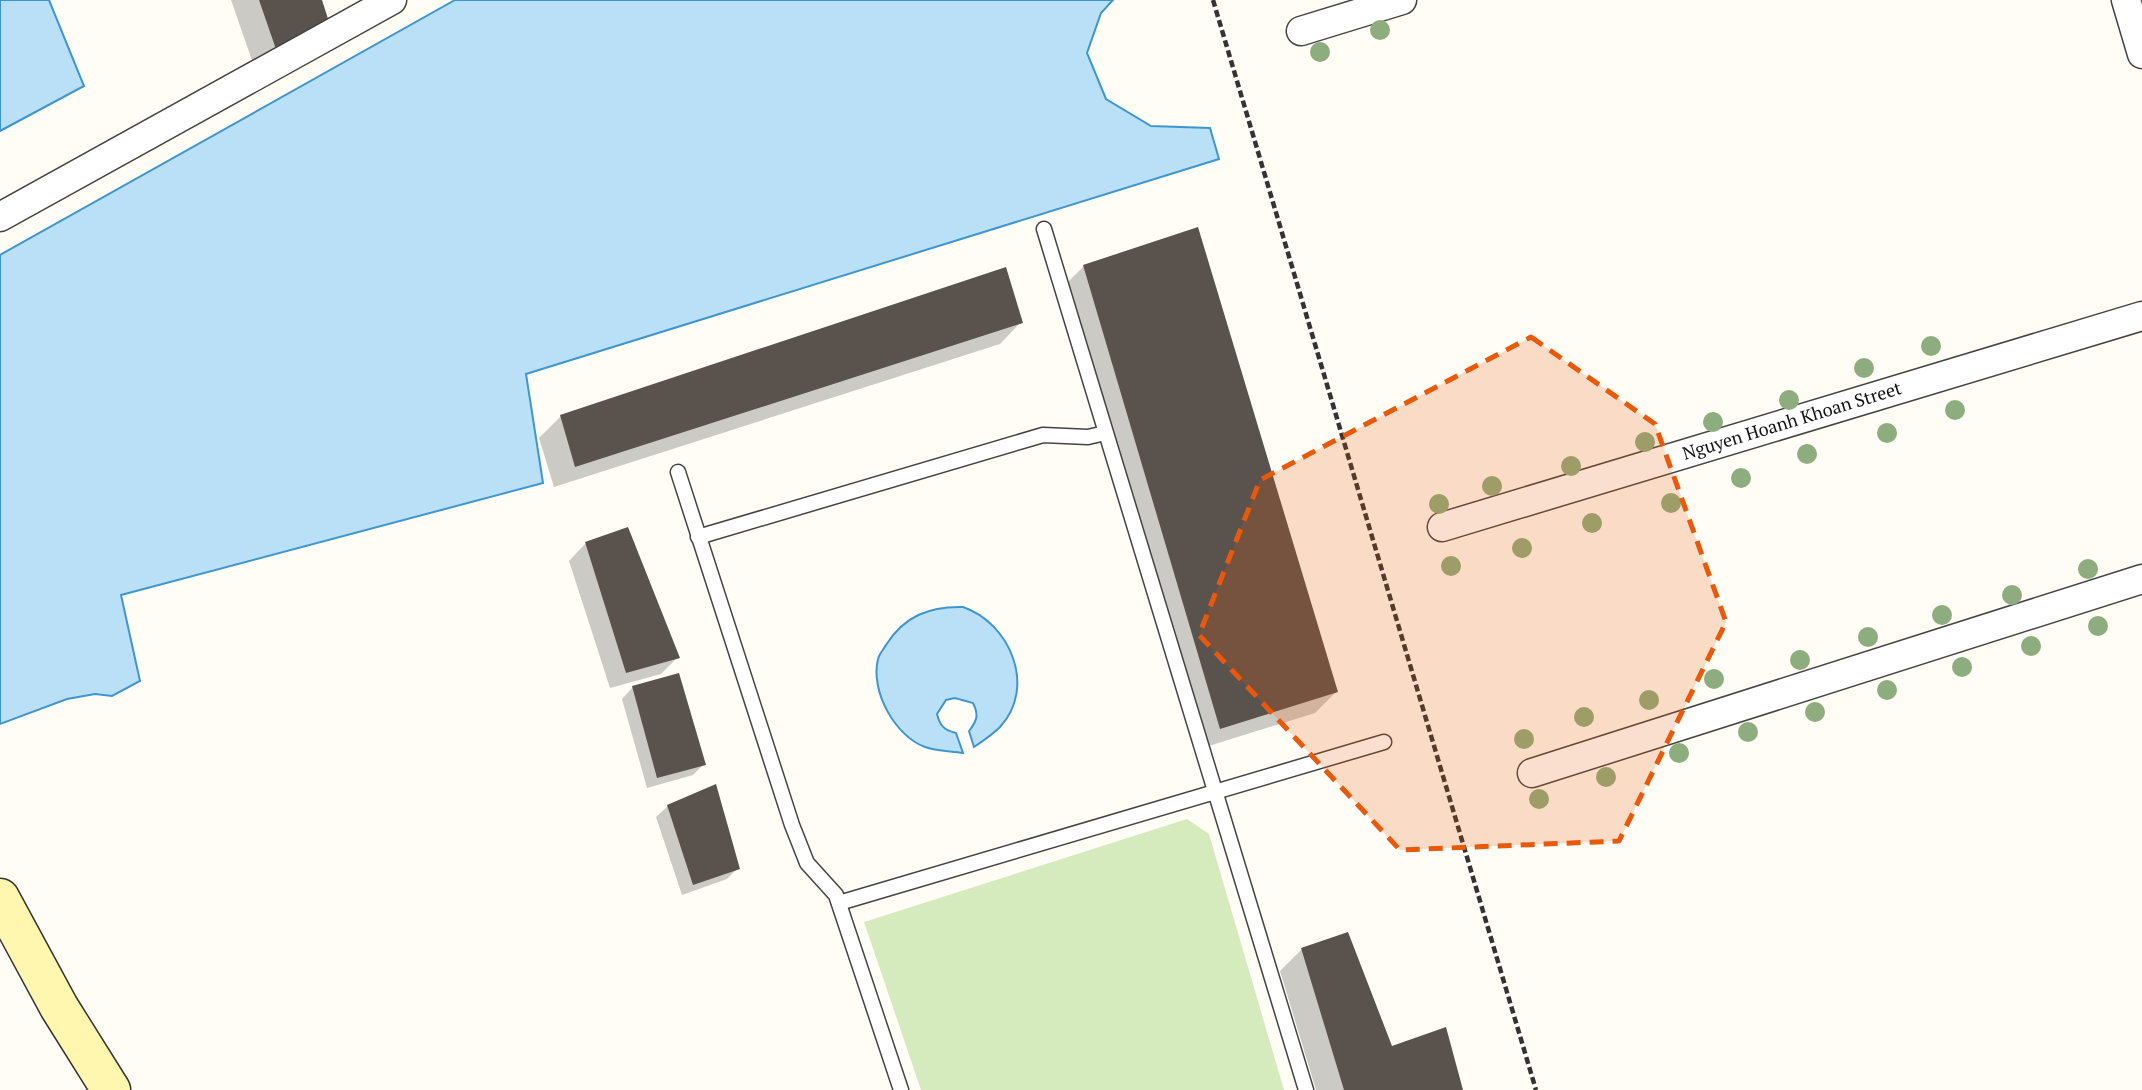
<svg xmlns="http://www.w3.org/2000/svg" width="2142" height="1090" viewBox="0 0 2142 1090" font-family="'PT Serif',serif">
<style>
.green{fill:#d5ebbd}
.water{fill:#b9e0f7;stroke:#3f96cf;stroke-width:2}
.shadow{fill:#0003}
.building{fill:#5a524d}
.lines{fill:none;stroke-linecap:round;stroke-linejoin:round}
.service-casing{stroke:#444;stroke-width:17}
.minor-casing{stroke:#444;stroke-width:31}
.secondary-casing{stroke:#333;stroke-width:41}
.path{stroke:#333;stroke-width:4.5;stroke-dasharray:7 3.5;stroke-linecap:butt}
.service{stroke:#fff;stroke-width:14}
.minor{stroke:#fff;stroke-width:28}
.secondary{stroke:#fff6b0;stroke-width:38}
.tree{fill:#8dad7f}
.marked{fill:#e8590c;fill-opacity:0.2;stroke:#e8590c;stroke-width:5;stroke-dasharray:14 9;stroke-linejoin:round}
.labels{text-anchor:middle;stroke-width:7;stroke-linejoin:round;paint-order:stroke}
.street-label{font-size:18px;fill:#111;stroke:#fff}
</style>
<rect width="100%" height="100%" fill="#fffdf5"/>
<path class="green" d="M 1187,819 L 1209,834 L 1284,1090 L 921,1090 L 864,922 Z"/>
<g class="water">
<path d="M 0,0 L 49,0 L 84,86 L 0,131 Z"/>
<path d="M 455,0 L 1113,0 L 1101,13 L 1087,53 L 1106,99 L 1151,126 L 1210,128 L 1219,159 L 526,374 L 543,483 L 121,595 L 140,681 L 112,696 L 95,694 L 67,699 L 0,724 L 0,255 Z"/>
<path d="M 963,607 C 1010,623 1037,687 1000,727 C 993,734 983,741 974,747 L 969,731 C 977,721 979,715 973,703 L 955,698 L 946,700 L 937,714 C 940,726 944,730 956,733 L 963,753 C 951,751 936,751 925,747 C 895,736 870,691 878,659 C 879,654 884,649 886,645 C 904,616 930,606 963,607 Z"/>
</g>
<g class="shadow">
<path d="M 231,0 L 320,0 L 257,75 Z"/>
<path d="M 1084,266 L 1336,692 L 1315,713 L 1199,749 L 1062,288 Z"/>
<path d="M 1021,322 L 1000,344 L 554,487 L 539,438 L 561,416 Z"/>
<path d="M 627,530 L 678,657 L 661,674 L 610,688 L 569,561 L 585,544 Z"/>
<path d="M 633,687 L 704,764 L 693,775 L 647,788 L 622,699 Z"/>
<path d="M 668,806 L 738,868 L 727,879 L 682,895 L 656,817 Z"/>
<path d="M 1302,949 L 1391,1048 L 1461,1090 L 1316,1090 L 1280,971 Z"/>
</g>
<g class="building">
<path d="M 259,0 L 322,0 L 330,25 L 278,55 Z"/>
<path d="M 1198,227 L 1338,692 L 1220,729 L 1083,265 Z"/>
<path d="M 1006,267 L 1023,323 L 575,467 L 560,415 Z"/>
<path d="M 628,527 L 680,658 L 626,673 L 585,542 Z"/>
<path d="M 679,673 L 706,765 L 657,778 L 632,686 Z"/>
<path d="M 716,784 L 740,869 L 693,885 L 667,805 Z"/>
<path d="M 1348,932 L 1392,1046 L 1446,1027 L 1463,1090 L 1344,1090 L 1301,948 Z"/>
</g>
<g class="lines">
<defs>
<g id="service">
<path d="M 1044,229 L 1306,1090"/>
<path d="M 678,472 L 792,825 L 807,863 L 836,895 L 901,1090"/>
<path d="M 698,537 L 1043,435 L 1088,437 L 1105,433"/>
<path d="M 839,903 L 1384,742"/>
</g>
<g id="minor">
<path d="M 2126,0 L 2142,54"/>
<path d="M 1301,31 L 1402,0"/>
<path d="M 0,217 L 392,0"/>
<path d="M 1442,527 L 2142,316"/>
<path d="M 1532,773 L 2142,579"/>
</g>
<path id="secondary" d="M 0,898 L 59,1007 L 111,1090"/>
</defs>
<use href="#service" class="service-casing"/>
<use href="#minor" class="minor-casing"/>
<use href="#secondary" class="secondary-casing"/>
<path class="path" d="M 1213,0 L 1536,1090"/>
<use href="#service" class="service"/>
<use href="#minor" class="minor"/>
<use href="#secondary" class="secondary"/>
</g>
<g class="tree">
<circle cx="1380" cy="30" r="10"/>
<circle cx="1320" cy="52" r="10"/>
<circle cx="1931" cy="346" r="10"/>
<circle cx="1864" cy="368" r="10"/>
<circle cx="1789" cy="400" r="10"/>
<circle cx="1955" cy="410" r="10"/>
<circle cx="1713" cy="422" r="10"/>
<circle cx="1887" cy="433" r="10"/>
<circle cx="1645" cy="442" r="10"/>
<circle cx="1807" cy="454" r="10"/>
<circle cx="1571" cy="466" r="10"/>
<circle cx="1741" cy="478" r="10"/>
<circle cx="1492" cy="486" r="10"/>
<circle cx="1671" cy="503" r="10"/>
<circle cx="1439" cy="504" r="10"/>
<circle cx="1592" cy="523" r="10"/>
<circle cx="1522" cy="548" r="10"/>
<circle cx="1451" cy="566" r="10"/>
<circle cx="2088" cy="569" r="10"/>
<circle cx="2012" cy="595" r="10"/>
<circle cx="1942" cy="615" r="10"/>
<circle cx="2098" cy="626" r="10"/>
<circle cx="1868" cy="637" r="10"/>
<circle cx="2031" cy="646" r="10"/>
<circle cx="1800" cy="660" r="10"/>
<circle cx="1962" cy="667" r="10"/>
<circle cx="1714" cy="679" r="10"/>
<circle cx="1887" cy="690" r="10"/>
<circle cx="1649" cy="700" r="10"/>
<circle cx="1815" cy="712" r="10"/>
<circle cx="1584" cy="717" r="10"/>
<circle cx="1748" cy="732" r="10"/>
<circle cx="1524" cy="739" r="10"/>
<circle cx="1679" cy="753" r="10"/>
<circle cx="1606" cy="777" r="10"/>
<circle cx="1539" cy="799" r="10"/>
</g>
<path class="marked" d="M 1531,337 L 1655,424 L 1726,622 L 1619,841 L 1400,850 L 1199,635 L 1260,480 Z"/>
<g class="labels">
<g class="street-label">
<text transform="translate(1792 421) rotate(-17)" y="6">Nguyen Hoanh Khoan Street</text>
</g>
</g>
</svg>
